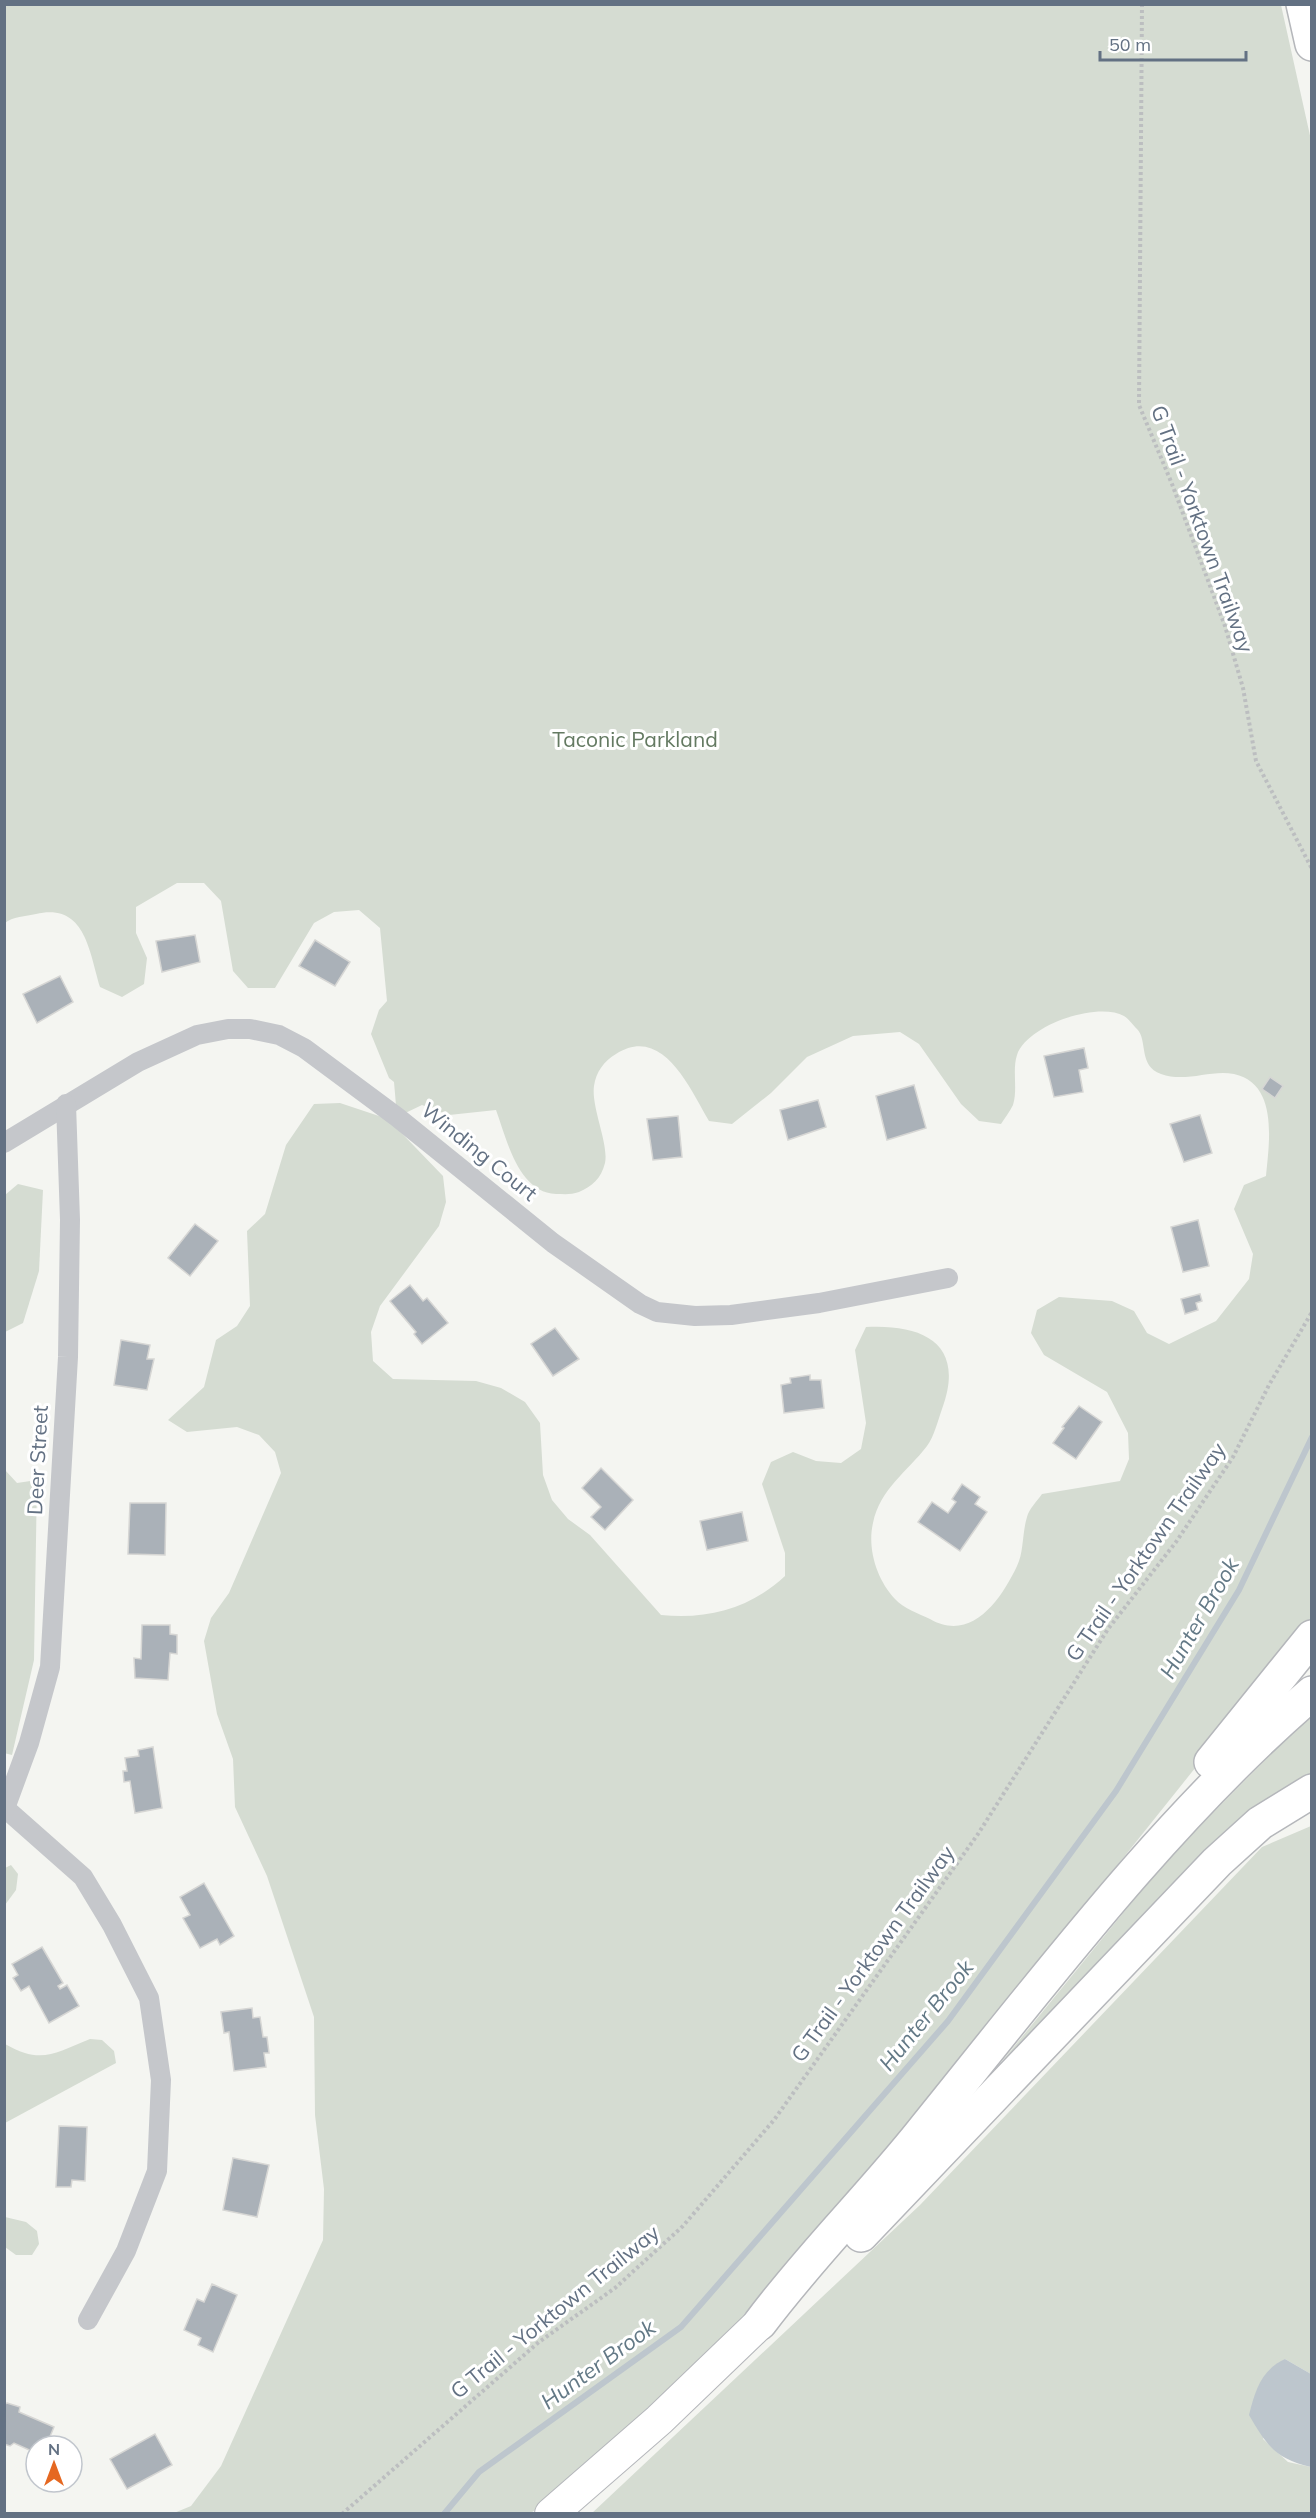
<svg xmlns="http://www.w3.org/2000/svg" width="1316" height="2518" viewBox="0 0 1316 2518" font-family="Mulish,sans-serif">
<style>
.green{fill:#d5dcd2}
.water{fill:#bdc6cd}
.lines{fill:none;stroke-linecap:round;stroke-linejoin:round}
.stream{stroke:#bdc6cd;stroke-width:6}
.building{fill:#aab1b8;stroke:#d6d6d4;stroke-width:1.5}
.trunk-casing{stroke:#b5b7bb;stroke-width:34}
.motorway-casing{stroke:#b5b7bb;stroke-width:36}
.path{stroke:#bcbec0;stroke-width:4;stroke-dasharray:3 3;stroke-linecap:butt}
.minor{stroke:#c5c7cb;stroke-width:20}
.trunk{stroke:#fff;stroke-width:32}
.motorway{stroke:#fff;stroke-width:33}
.labels{text-anchor:middle;stroke-width:6;stroke-linejoin:round;paint-order:stroke}
.street-label{font-size:21px;fill:#637183;stroke:#fff}
.park-label{font-size:21px;fill:#647a62;stroke:#fff}
.water-label{font-size:22px;font-style:italic;fill:#637986;stroke:#fff}
</style>
<rect width="100%" height="100%" fill="#f4f5f1"/>
<g class="green">
<path d="M 4,5 L 1281,5 L 1311,140 L 1311,1623 L 893,2146 L 763,2303 L 573,2481 L 531,2513 L 174,2513 L 191,2506 L 221,2466 L 323,2240 L 324,2189 L 315,2115 L 314,2017 L 267,1876 L 235,1807 L 233,1759 L 217,1714 L 204,1641 L 211,1618 L 229,1593 L 281,1473 L 275,1452 L 259,1435 L 237,1427 L 187,1432 L 168,1420 L 204,1387 L 216,1340 L 237,1326 L 250,1306 L 247,1231 L 265,1214 L 286,1145 L 314,1104 L 340,1103 L 388,1119 L 443,1176 L 446,1202 L 439,1226 L 380,1306 L 371,1332 L 373,1361 L 393,1379 L 476,1381 L 501,1388 L 525,1402 L 540,1423 L 543,1475 L 552,1500 L 568,1519 L 590,1535 L 661,1615 C 708,1620 751,1608 785,1576 L 785,1553 L 762,1484 L 771,1462 L 793,1452 L 816,1461 L 841,1463 L 861,1449 L 866,1423 L 855,1350 L 866,1327 C 924,1324 966,1344 942,1409 C 938,1420 934,1437 927,1446 C 907,1472 880,1489 873,1523 C 867,1549 877,1580 895,1599 C 903,1608 919,1614 930,1619 C 971,1643 1001,1600 1017,1566 C 1024,1552 1022,1533 1027,1517 C 1029,1509 1037,1501 1042,1494 L 1120,1481 L 1129,1459 L 1128,1433 L 1107,1392 L 1044,1355 L 1031,1333 L 1037,1310 L 1059,1297 L 1112,1301 L 1134,1311 L 1147,1333 L 1169,1344 L 1216,1321 L 1249,1279 L 1253,1254 L 1234,1209 L 1244,1185 L 1266,1176 C 1269,1143 1279,1084 1234,1074 C 1211,1069 1186,1083 1161,1074 C 1138,1066 1148,1040 1137,1029 C 1133,1025 1129,1019 1124,1016 C 1098,1001 1027,1025 1017,1055 C 1012,1070 1018,1089 1013,1105 C 1010,1111 1005,1118 1001,1124 L 979,1121 L 961,1104 L 919,1044 L 900,1032 L 853,1036 L 807,1057 L 771,1093 L 732,1124 L 709,1121 C 690,1089 663,1024 616,1054 C 604,1061 596,1072 594,1086 C 591,1107 609,1144 605,1163 C 601,1179 592,1186 579,1192 C 571,1195 564,1194 556,1194 C 518,1192 507,1140 496,1110 L 449,1115 L 422,1105 L 397,1117 L 394,1082 L 389,1078 L 371,1034 L 379,1010 L 387,1001 L 380,928 L 359,910 L 334,912 L 314,923 L 275,988 L 248,988 L 233,971 L 221,901 L 204,883 L 177,883 L 136,907 L 136,933 L 147,958 L 144,984 L 122,997 L 100,987 C 89,950 85,903 36,914 C 26,916 12,917 5,923 Z"/>
<path d="M 18,1184 L 43,1190 L 39,1271 L 23,1323 L 5,1332 L 5,1195 Z"/>
<path d="M 5,1470 L 17,1483 L 37,1480 L 34,1660 L 12,1755 L 4,1753 Z"/>
<path d="M 1311,1717 L 1311,1787 L 999,2081 L 995,2070 L 1168,1858 L 1292,1733 Z"/>
<path d="M 1311,1826 L 1311,2374 L 1285,2359 L 1263,2439 L 1288,2462 L 1311,2467 L 1311,2513 L 591,2514 L 920,2205 L 1262,1847 Z"/>
<path d="M 11,1865 L 18,1874 L 16,1890 L 5,1905 L 5,1868 Z"/>
<path d="M 90,2039 L 102,2040 L 114,2051 L 116,2063 L 5,2123 L 5,2044 C 42,2065 54,2053 90,2039 Z"/>
<path d="M 5,2217 L 26,2222 L 37,2231 L 39,2244 L 32,2255 L 16,2255 L 5,2247 Z"/>
</g>
<path class="water" d="M 1285,2359 L 1311,2374 L 1311,2467 C 1276,2459 1267,2446 1249,2415 C 1255,2391 1261,2370 1285,2359 Z"/>
<g class="lines">
<path class="stream" d="M 444,2514 L 479,2472 L 681,2327 L 948,2021 L 1116,1791 L 1239,1590 L 1312,1437"/>
</g>
<g class="building">
<path d="M 195,935 L 200,962 L 162,972 L 156,941 Z"/>
<path d="M 315,940 L 350,962 L 335,986 L 299,966 Z"/>
<path d="M 60,976 L 73,1002 L 37,1023 L 23,994 Z"/>
<path d="M 1084,1048 L 1088,1068 L 1079,1070 L 1083,1092 L 1054,1097 L 1044,1056 Z"/>
<path d="M 1270,1077 L 1283,1086 L 1275,1098 L 1262,1089 Z"/>
<path d="M 914,1085 L 926,1128 L 887,1140 L 876,1096 Z"/>
<path d="M 818,1100 L 826,1127 L 788,1140 L 780,1110 Z"/>
<path d="M 1200,1115 L 1212,1153 L 1184,1162 L 1170,1124 Z"/>
<path d="M 678,1116 L 682,1157 L 653,1160 L 647,1119 Z"/>
<path d="M 1198,1220 L 1209,1266 L 1183,1272 L 1171,1227 Z"/>
<path d="M 195,1224 L 218,1241 L 190,1276 L 168,1258 Z"/>
<path d="M 410,1285 L 423,1301 L 427,1298 L 448,1323 L 422,1344 L 414,1334 L 416,1332 L 390,1301 Z"/>
<path d="M 1200,1294 L 1202,1301 L 1196,1303 L 1198,1310 L 1185,1314 L 1181,1299 Z"/>
<path d="M 555,1328 L 579,1359 L 553,1376 L 531,1344 Z"/>
<path d="M 121,1340 L 150,1345 L 147,1359 L 154,1359 L 147,1390 L 114,1385 Z"/>
<path d="M 810,1375 L 810,1380 L 821,1380 L 824,1408 L 784,1413 L 781,1385 L 791,1383 L 790,1378 Z"/>
<path d="M 1079,1406 L 1102,1422 L 1076,1459 L 1053,1443 L 1064,1428 L 1062,1427 Z"/>
<path d="M 601,1468 L 633,1500 L 605,1530 L 591,1517 L 601,1507 L 582,1488 Z"/>
<path d="M 962,1484 L 980,1497 L 975,1504 L 987,1512 L 960,1551 L 918,1522 L 932,1502 L 948,1513 L 956,1502 L 952,1499 Z"/>
<path d="M 130,1503 L 166,1503 L 165,1555 L 128,1554 Z"/>
<path d="M 742,1512 L 748,1541 L 707,1550 L 700,1521 Z"/>
<path d="M 142,1625 L 170,1625 L 170,1634 L 177,1635 L 177,1654 L 170,1653 L 168,1680 L 135,1678 L 134,1658 L 141,1659 Z"/>
<path d="M 153,1747 L 162,1808 L 135,1813 L 130,1781 L 124,1782 L 123,1771 L 127,1771 L 125,1758 L 139,1756 L 138,1750 Z"/>
<path d="M 204,1883 L 234,1936 L 220,1945 L 217,1939 L 200,1948 L 183,1918 L 190,1915 L 180,1897 Z"/>
<path d="M 42,1947 L 63,1983 L 58,1986 L 60,1989 L 67,1985 L 79,2006 L 49,2023 L 29,1986 L 21,1991 L 13,1978 L 18,1975 L 12,1964 Z"/>
<path d="M 252,2008 L 253,2018 L 260,2017 L 263,2037 L 267,2037 L 269,2053 L 264,2053 L 266,2067 L 234,2071 L 229,2032 L 224,2033 L 221,2012 Z"/>
<path d="M 59,2126 L 87,2127 L 85,2181 L 72,2180 L 71,2187 L 56,2187 Z"/>
<path d="M 233,2158 L 269,2165 L 257,2217 L 223,2210 Z"/>
<path d="M 212,2284 L 237,2295 L 213,2352 L 198,2345 L 201,2338 L 184,2330 L 197,2299 L 204,2302 Z"/>
<path d="M 7,2403 L 20,2407 L 19,2412 L 54,2427 L 46,2446 L 36,2446 L 36,2453 L 14,2443 L 10,2446 L 4,2444 L 4,2405 Z"/>
<path d="M 155,2434 L 172,2465 L 127,2489 L 110,2459 Z"/>
</g>
<g class="lines">
<defs>
<path id="trunk" d="M 551,2514 L 659,2420 L 760,2323"/>
<g id="motorway">
<path d="M 1303,4 L 1312,44"/>
<path d="M 1211,1762 L 1312,1637"/>
<path d="M 861,2235 L 1217,1862 L 1260,1823 L 1312,1791"/>
<path d="M 760,2323 C 810,2256 869,2198 921,2133 C 1044,1981 1164,1821 1312,1693"/>
</g>
</defs>
<use href="#trunk" class="trunk-casing"/>
<use href="#motorway" class="motorway-casing"/>
<g class="path">
<path d="M 1142,4 L 1139,405 L 1172,484 L 1225,626 L 1243,688 L 1256,761 L 1312,869"/>
<path d="M 342,2514 L 539,2342 L 615,2288 L 683,2226 L 774,2120 L 978,1834 L 1108,1629 L 1176,1542 L 1233,1457 L 1269,1385 L 1312,1312"/>
</g>
<g class="minor">
<path d="M 4,1143 L 138,1062 L 197,1035 L 228,1029 L 250,1029 L 279,1035 L 304,1048 L 397,1117 L 553,1243 L 640,1304 L 657,1312 L 695,1316 L 731,1315 L 819,1303 L 948,1278"/>
<path d="M 6,1809 L 83,1877 L 112,1925 L 149,1998 L 161,2080 L 157,2171 L 126,2251 L 88,2320"/>
<path d="M 4,1811 L 29,1743 L 50,1667 L 68,1357 L 70,1220 L 66,1104"/>
</g>
<use href="#trunk" class="trunk"/>
<use href="#motorway" class="motorway"/>
</g>
<g class="labels">
<g class="street-label">
<text transform="translate(1202 529) rotate(70)" y="7">G Trail - Yorktown Trailway</text>
<text transform="translate(479 1152) rotate(39)" y="7">Winding Court</text>
<text transform="translate(38 1460) rotate(-87)" y="7">Deer Street</text>
<text transform="translate(1146 1552) rotate(-55)" y="7">G Trail - Yorktown Trailway</text>
<text transform="translate(873 1954) rotate(-54)" y="7">G Trail - Yorktown Trailway</text>
<text transform="translate(555 2312) rotate(-39)" y="7">G Trail - Yorktown Trailway</text>
</g>
<g class="park-label">
<text x="635" y="747">Taconic Parkland</text>
</g>
<g class="water-label">
<text transform="translate(1199 1618) rotate(-60)" y="8">Hunter Brook</text>
<text transform="translate(926 2015) rotate(-51)" y="8">Hunter Brook</text>
<text transform="translate(598 2364) rotate(-36)" y="8">Hunter Brook</text>
</g>
</g>
<rect width="1316" height="2518" fill="none" stroke="#637183" stroke-width="12"/>
<g transform="translate(54 2464)"><circle r="28" fill="#ffffff" stroke="#c1c6cd" stroke-width="1.5"/>
<path d="M0-4.5L10 22L0 15L-10 22Z" fill="#e56821"/>
<text y="-9" font-size="16" font-weight="bold" text-anchor="middle" fill="#637183">N</text>
</g>
<path d="M1100 51v9h146v-9" fill="none" stroke="#637183" stroke-width="3"/>
<text x="1109" y="51" font-size="18" fill="#637183" stroke="#ffffff" stroke-width="4.5" paint-order="stroke">50 m</text>
</svg>
